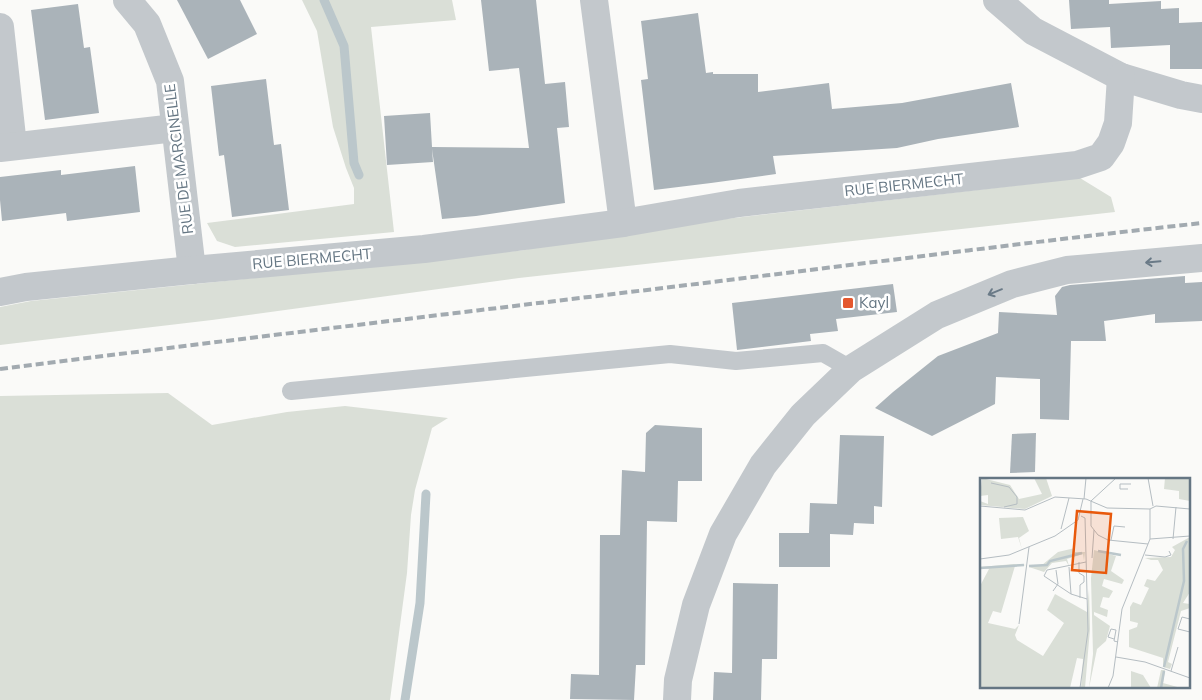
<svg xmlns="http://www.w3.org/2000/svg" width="1202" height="700" viewBox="0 0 1202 700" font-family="Mulish,sans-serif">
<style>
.green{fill:#dadfd7}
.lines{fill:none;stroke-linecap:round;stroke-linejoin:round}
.stream{stroke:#bbc7cb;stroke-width:9}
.building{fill:#aab3b9}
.service{stroke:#c3c8cc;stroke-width:18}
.minor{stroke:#c3c8cc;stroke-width:28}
.rail{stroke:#a2aab0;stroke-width:4;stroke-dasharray:8 4;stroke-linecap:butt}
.oneway{stroke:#6a7a87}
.poi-dot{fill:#e4572e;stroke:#fff;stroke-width:2}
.labels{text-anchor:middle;stroke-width:5;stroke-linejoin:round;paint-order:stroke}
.street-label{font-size:15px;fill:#657683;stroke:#fff}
.poi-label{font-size:15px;fill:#657683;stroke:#fff;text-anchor:start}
.inset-river{fill:none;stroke:#bbc7cb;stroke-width:2.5}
.inset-road{fill:none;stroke:#b5bdc2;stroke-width:1}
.view{fill:#e8590c;fill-opacity:0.15;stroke:#e8590c;stroke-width:2.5}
.inset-edge{fill:none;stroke:#657683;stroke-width:2.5}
</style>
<rect width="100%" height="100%" fill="#fafaf8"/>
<g class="green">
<path d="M 302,0 L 452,0 L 456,20 L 371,27 L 394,232 L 235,247 L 217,241 L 207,223 L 354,204 L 354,188 L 346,168 L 333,127 L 317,31 Z"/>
<path d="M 1080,178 L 1111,197 L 1115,212 L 519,278 L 212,320 L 0,345 L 0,307 L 31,301 L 525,250 L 557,240 L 622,231 Z"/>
<path d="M 168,393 L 212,425 L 287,412 L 345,406 L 448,418 L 432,428 L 415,490 L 411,515 L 407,573 L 390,700 L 0,700 L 0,396 Z"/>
</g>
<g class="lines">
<g class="stream">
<path d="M 324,0 L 344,46 L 354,163 L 359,175"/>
<path d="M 405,700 L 420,603 L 426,494"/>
</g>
</g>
<g class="building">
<path d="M 177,0 L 240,0 L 257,34 L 208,59 Z"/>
<path d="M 481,0 L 536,0 L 545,84 L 565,82 L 569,127 L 557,128 L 565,203 L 476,216 L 442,219 L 432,149 L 433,162 L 387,165 L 384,116 L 430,113 L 432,147 L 529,148 L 519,68 L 489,71 Z"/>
<path d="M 1069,0 L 1109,0 L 1109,4 L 1161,1 L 1161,9 L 1179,8 L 1179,23 L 1202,22 L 1202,69 L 1170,69 L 1170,45 L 1111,48 L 1110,27 L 1071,29 Z"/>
<path d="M 78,4 L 84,48 L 90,47 L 99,113 L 45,120 L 31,10 Z"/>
<path d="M 698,13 L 706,73 L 713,72 L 713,74 L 758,74 L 758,92 L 829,83 L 832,109 L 902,103 L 1011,83 L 1019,127 L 938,139 L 897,148 L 773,156 L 776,174 L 711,183 L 654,190 L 641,80 L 648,79 L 641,21 Z"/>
<path d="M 266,79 L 274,145 L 281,144 L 289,210 L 232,217 L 224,155 L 219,156 L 211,86 Z"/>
<path d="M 135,166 L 140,212 L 67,221 L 66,213 L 2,221 L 0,200 L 0,177 L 61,170 L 61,175 Z"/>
<path d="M 1185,276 L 1185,283 L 1202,282 L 1202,321 L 1155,323 L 1155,314 L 1104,321 L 1106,341 L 1071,341 L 1069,420 L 1040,419 L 1040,379 L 996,377 L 995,404 L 932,436 L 875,408 L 893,392 L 938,356 L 998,333 L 999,312 L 1057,315 L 1055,296 L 1062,287 L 1070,285 Z"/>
<path d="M 893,284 L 897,312 L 836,319 L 838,331 L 810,334 L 811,341 L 737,350 L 732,303 Z"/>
<path d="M 655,425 L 702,428 L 702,481 L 678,481 L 677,522 L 647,521 L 645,665 L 636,665 L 634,700 L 570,699 L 571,674 L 599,675 L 600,535 L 620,535 L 622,470 L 645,472 L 646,433 Z"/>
<path d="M 1036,433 L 1035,472 L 1010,473 L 1012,434 Z"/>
<path d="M 840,435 L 884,436 L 882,507 L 874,506 L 874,524 L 854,523 L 853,535 L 830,534 L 830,567 L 779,567 L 779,533 L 809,533 L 810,503 L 837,504 Z"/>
<path d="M 733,583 L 778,584 L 777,659 L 762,659 L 761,700 L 713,700 L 714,672 L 732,673 Z"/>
</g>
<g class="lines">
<path class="service" d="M 291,391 L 670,354 L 736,361 L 823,353 L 851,369"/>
<g class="minor">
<path d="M 127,0 L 147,24 L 170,81 L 192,270"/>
<path d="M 594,0 L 623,223"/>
<path d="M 997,0 L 1033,31 L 1121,77 L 1181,95 L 1202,99"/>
<path d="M 0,27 L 13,146"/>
<path d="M 0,148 L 175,128"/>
<path d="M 0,292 L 26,287 L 192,270 L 424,249 L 623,223 L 739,203 L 1077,165 L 1101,157 L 1111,143 L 1118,123 L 1121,77"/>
<path d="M 677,700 L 678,680 L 696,605 L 723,534 L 763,465 L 803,415 L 851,369 L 937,315 L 1012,284 L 1067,270 L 1202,258"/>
</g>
<path class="rail" d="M 0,369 C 245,338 491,309 737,279 C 892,260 1047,240 1202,223"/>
</g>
<defs><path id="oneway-shaft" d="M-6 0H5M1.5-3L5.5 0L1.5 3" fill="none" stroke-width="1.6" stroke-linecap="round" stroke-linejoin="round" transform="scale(1.25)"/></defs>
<g class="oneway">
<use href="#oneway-shaft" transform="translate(1153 262) rotate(175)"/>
<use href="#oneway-shaft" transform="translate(995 292) rotate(158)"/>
</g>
<rect class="poi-dot" x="842" y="297" width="12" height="12" rx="2.5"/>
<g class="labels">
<g class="street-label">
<text transform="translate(179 159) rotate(-97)" y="5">RUE DE MARCINELLE</text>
<text transform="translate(904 185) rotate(-6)" y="5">RUE BIERMECHT</text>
<text transform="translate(312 259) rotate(-5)" y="5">RUE BIERMECHT</text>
</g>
<g class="poi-label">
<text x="859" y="308">Kayl</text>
</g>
</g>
<g transform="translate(980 478)">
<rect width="210" height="210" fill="#fafaf8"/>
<path d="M 2,0 L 30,7 L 39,21 L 62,16 L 54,0 L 66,0 L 72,18 L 45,31 L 0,27 L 0,23 L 8,26 L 8,17 L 0,18 ZM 185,0 L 210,0 L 210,23 L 199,21 L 199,13 L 184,11 ZM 43,39 L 49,53 L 39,60 L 42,71 L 38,59 L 21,61 L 19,40 ZM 210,59 L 210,114 L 203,125 L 210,126 L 210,130 L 201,133 L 188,184 L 192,186 L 190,191 L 183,189 L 183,180 L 149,169 L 149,152 L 157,149 L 158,145 L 150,143 L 150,129 L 153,124 L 161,127 L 169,110 L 164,108 L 167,101 L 175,103 L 183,92 L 178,82 L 171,82 L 165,80 L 191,79 L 195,72 L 192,69 ZM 95,70 L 95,74 L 105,74 L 104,83 L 103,76 L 87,81 L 89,88 L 86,83 L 72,85 L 64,94 L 49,89 L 62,87 L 78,74 ZM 114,72 L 136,78 L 131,93 L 144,102 L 142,106 L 124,101 L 122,108 L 133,113 L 129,120 L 123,119 L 120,129 L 128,132 L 127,139 L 114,134 L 114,137 L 130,148 L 126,163 L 117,171 L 109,210 L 113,176 L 111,100 ZM 34,86 L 47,87 L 35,88 L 21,135 L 13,133 L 8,145 L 35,151 L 39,147 L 35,157 L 37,162 L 63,178 L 84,145 L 67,132 L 75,116 L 107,134 L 109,111 L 110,151 L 105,210 L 101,210 L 103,181 L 97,180 L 90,210 L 0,210 L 0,108 L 9,91 L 0,89 ZM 181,192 L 185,192 L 183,205 L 201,210 L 151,210 L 151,193 L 163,197 L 171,210 L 177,210 Z" fill="#dadfd7"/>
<path class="inset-river" d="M 118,73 L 141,77M 49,88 L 67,87 L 70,83 L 102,75M 0,90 L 44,87M 184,189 L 204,103 L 203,71 L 207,63M 181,210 L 184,193"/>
<path class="inset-road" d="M 136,0 L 111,23 L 111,48 L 118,57 L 128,62 L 168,66M 168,0 L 173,28M 11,5 L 29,9 L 37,19 L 37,26 L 24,29M 148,11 L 140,11 L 140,6 L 151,6M 104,21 L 106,0M 0,28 L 45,32 L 75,19 L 106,21 L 127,30 L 170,31M 170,31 L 176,28 L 210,31M 81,51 L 89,20M 170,61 L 210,58M 193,61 L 196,29M 131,62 L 134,48 L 145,49M 165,77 L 185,79 L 191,77 L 189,73M 112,80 L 114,52M 0,81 L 29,77 L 75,58 L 98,42 L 103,21M 99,84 L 99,95 L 104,98 L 104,104 L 100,107 L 100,120M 106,84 L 67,92 L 64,98 L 91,116 L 107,121M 89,89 L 91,116M 73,113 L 78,106 L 76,92M 210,141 L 202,139 L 198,151 L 210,154M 39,146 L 49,69M 134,161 L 128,159 L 131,151 L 136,152 L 134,163 L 138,164M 136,179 L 165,184 L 210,200M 191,193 L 198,169M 100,210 L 108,153 L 105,40 L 101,38M 128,210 L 133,198 L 142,131 L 170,61 L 170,31"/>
<path class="view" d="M 97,33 L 131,36 L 126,95 L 92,92 Z"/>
<rect width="210" height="210" class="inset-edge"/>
</g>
</svg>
